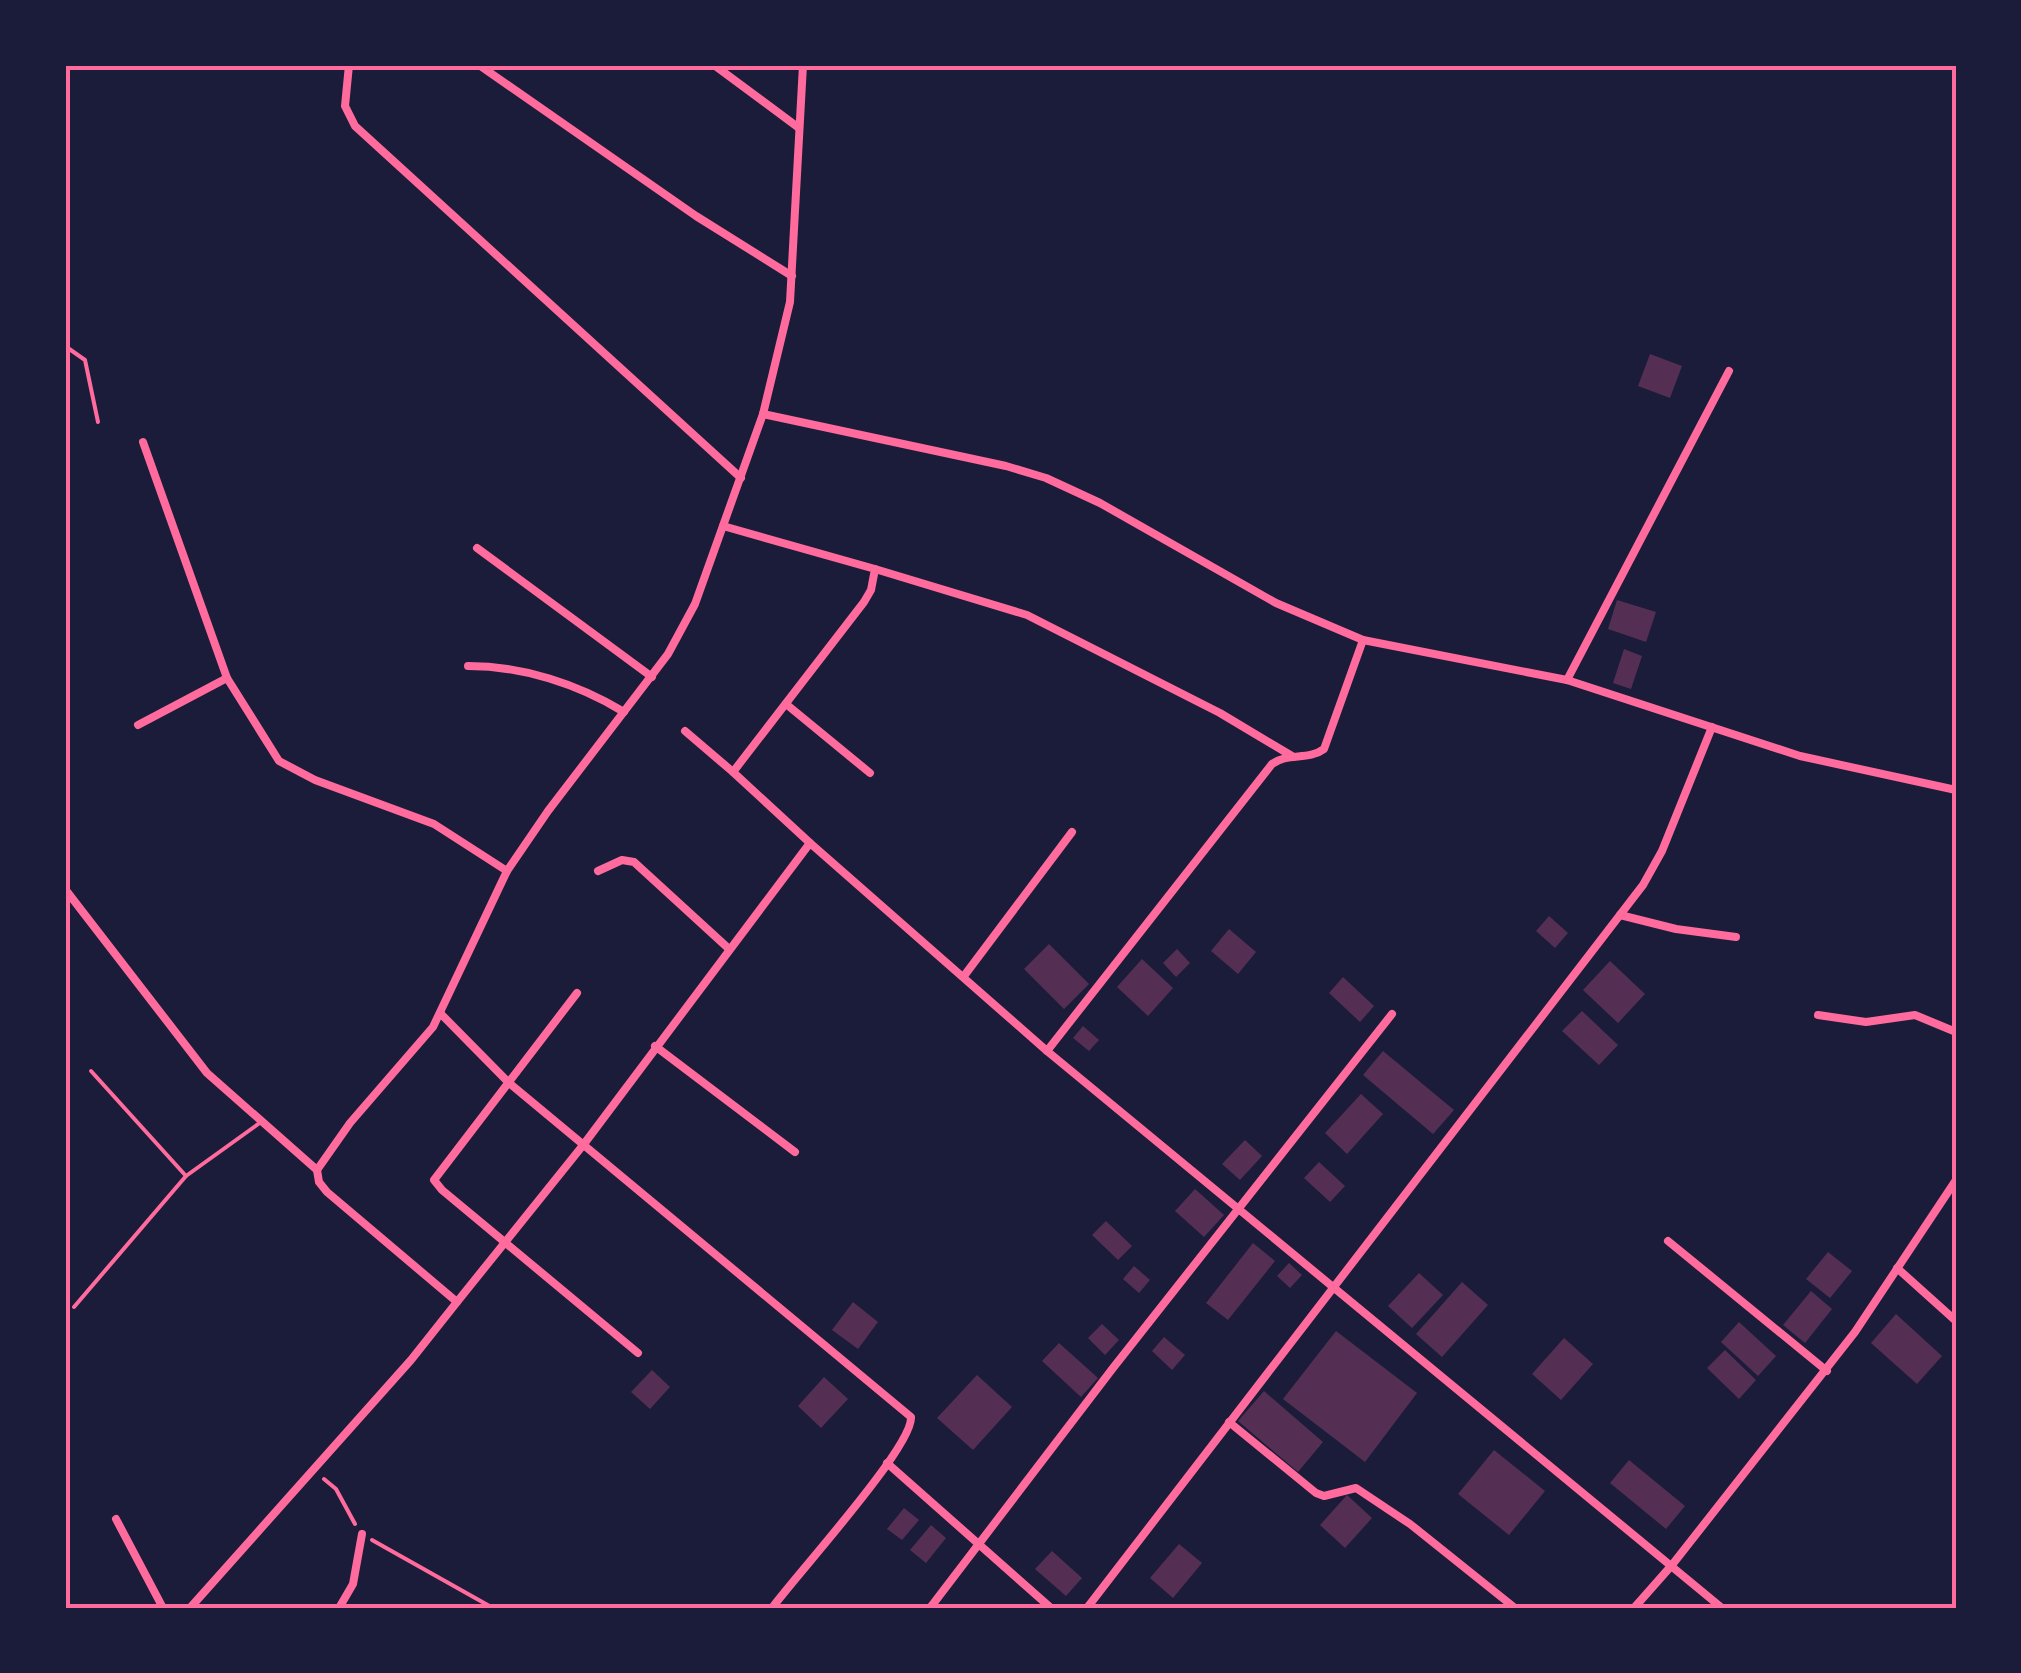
<svg xmlns="http://www.w3.org/2000/svg" width="2021" height="1673" viewBox="0 0 2021 1673" font-family="'Archivo Narrow',sans-serif">
<style>
.building{fill:#542f53}
.lines{fill:none;stroke-linecap:round;stroke-linejoin:round}
.path{stroke:#ff6b9d;stroke-width:4}
.service{stroke:#ff6b9d;stroke-width:4}
.minor{stroke:#ff6b9d;stroke-width:8}
.neatline{fill:none;stroke:#ff6b9d;stroke-width:4}
</style>
<rect width="100%" height="100%" fill="#1b1b3a"/>
<g class="building">
<path d="M 1650,354 L 1682,366 L 1670,398 L 1638,386 Z"/>
<path d="M 1617,600 L 1656,612 L 1646,642 L 1608,629 Z"/>
<path d="M 1624,649 L 1642,656 L 1631,689 L 1613,683 Z"/>
<path d="M 1549,916 L 1568,933 L 1555,948 L 1536,931 Z"/>
<path d="M 1229,929 L 1256,952 L 1238,974 L 1211,951 Z"/>
<path d="M 1049,944 L 1089,984 L 1064,1009 L 1024,969 Z"/>
<path d="M 1177,949 L 1190,963 L 1176,977 L 1163,963 Z"/>
<path d="M 1142,959 L 1173,988 L 1148,1016 L 1117,987 Z"/>
<path d="M 1610,961 L 1645,994 L 1618,1023 L 1583,990 Z"/>
<path d="M 1343,977 L 1374,1006 L 1360,1022 L 1329,993 Z"/>
<path d="M 1582,1011 L 1618,1045 L 1599,1065 L 1562,1031 Z"/>
<path d="M 1083,1026 L 1099,1040 L 1089,1051 L 1073,1038 Z"/>
<path d="M 1383,1051 L 1454,1110 L 1433,1134 L 1363,1075 Z"/>
<path d="M 1361,1094 L 1383,1114 L 1347,1154 L 1325,1133 Z"/>
<path d="M 1245,1140 L 1262,1156 L 1240,1180 L 1222,1164 Z"/>
<path d="M 1319,1162 L 1345,1186 L 1330,1202 L 1304,1178 Z"/>
<path d="M 1195,1189 L 1224,1215 L 1204,1237 L 1175,1211 Z"/>
<path d="M 1106,1221 L 1132,1246 L 1118,1260 L 1092,1235 Z"/>
<path d="M 1253,1243 L 1275,1261 L 1228,1320 L 1206,1303 Z"/>
<path d="M 1828,1252 L 1852,1271 L 1830,1298 L 1806,1279 Z"/>
<path d="M 1289,1263 L 1302,1275 L 1290,1288 L 1277,1276 Z"/>
<path d="M 1134,1266 L 1150,1280 L 1139,1293 L 1123,1279 Z"/>
<path d="M 1419,1273 L 1443,1295 L 1412,1328 L 1388,1306 Z"/>
<path d="M 1462,1282 L 1488,1305 L 1442,1357 L 1416,1334 Z"/>
<path d="M 1811,1291 L 1832,1309 L 1805,1343 L 1783,1325 Z"/>
<path d="M 853,1302 L 878,1322 L 858,1349 L 832,1330 Z"/>
<path d="M 1896,1314 L 1942,1356 L 1917,1384 L 1871,1343 Z"/>
<path d="M 1739,1322 L 1776,1356 L 1758,1376 L 1721,1342 Z"/>
<path d="M 1102,1324 L 1119,1340 L 1105,1355 L 1088,1338 Z"/>
<path d="M 1336,1331 L 1417,1393 L 1365,1462 L 1283,1399 Z"/>
<path d="M 1164,1337 L 1185,1355 L 1172,1370 L 1152,1351 Z"/>
<path d="M 1564,1338 L 1593,1364 L 1561,1400 L 1532,1374 Z"/>
<path d="M 1059,1343 L 1098,1378 L 1081,1397 L 1042,1361 Z"/>
<path d="M 1725,1350 L 1756,1380 L 1739,1399 L 1707,1368 Z"/>
<path d="M 652,1370 L 670,1387 L 650,1409 L 631,1392 Z"/>
<path d="M 977,1375 L 1012,1407 L 973,1450 L 937,1418 Z"/>
<path d="M 824,1377 L 848,1399 L 821,1428 L 798,1406 Z"/>
<path d="M 1264,1391 L 1323,1442 L 1298,1472 L 1238,1421 Z"/>
<path d="M 1494,1450 L 1545,1491 L 1509,1535 L 1458,1494 Z"/>
<path d="M 1629,1460 L 1685,1506 L 1666,1529 L 1610,1483 Z"/>
<path d="M 1347,1495 L 1372,1518 L 1345,1548 L 1320,1525 Z"/>
<path d="M 904,1508 L 919,1520 L 902,1540 L 887,1529 Z"/>
<path d="M 931,1525 L 946,1538 L 926,1563 L 910,1550 Z"/>
<path d="M 1179,1544 L 1202,1563 L 1173,1598 L 1150,1578 Z"/>
<path d="M 1052,1551 L 1082,1578 L 1066,1596 L 1035,1569 Z"/>
</g>
<g class="lines">
<g class="path">
<path d="M 324,1479 L 336,1489 L 355,1524"/>
<path d="M 372,1540 L 493,1608"/>
</g>
<g class="service">
<path d="M 65,346 L 85,360 L 98,422"/>
<path d="M 91,1071 L 186,1176"/>
<path d="M 74,1307 L 186,1176 L 261,1122"/>
</g>
<g class="minor">
<path d="M 349,65 L 345,106 L 355,126 L 741,478"/>
<path d="M 479,65 L 696,216 L 792,276"/>
<path d="M 714,65 L 799,128"/>
<path d="M 763,414 L 1006,466 L 1046,478 L 1100,503 L 1276,603 L 1363,640 L 1567,680 L 1800,756 L 1956,790"/>
<path d="M 143,442 L 227,678 L 279,761 L 315,780 L 434,824 L 507,871"/>
<path d="M 723,526 L 875,569 L 871,590 L 864,602 L 733,772 L 810,843"/>
<path d="M 477,548 L 652,677"/>
<path d="M 875,569 L 1027,615 L 1220,713 L 1292,756"/>
<path d="M 468,666 C 523,666 578,684 624,712"/>
<path d="M 1567,680 L 1729,371"/>
<path d="M 786,704 L 870,773"/>
<path d="M 138,725 L 227,678"/>
<path d="M 685,731 L 733,772"/>
<path d="M 598,871 L 622,860 L 634,862 L 728,948"/>
<path d="M 65,889 L 207,1073 L 317,1170"/>
<path d="M 1620,915 L 1676,929 L 1736,937"/>
<path d="M 964,976 L 1072,832"/>
<path d="M 577,993 L 434,1180 L 442,1190 L 638,1353"/>
<path d="M 441,1014 L 508,1082 L 911,1417 C 913,1447 796,1575 772,1608"/>
<path d="M 1818,1015 L 1866,1022 L 1915,1015 L 1956,1032"/>
<path d="M 655,1046 L 795,1152"/>
<path d="M 1047,1051 L 1272,764 C 1288,752 1308,761 1324,749 L 1363,640"/>
<path d="M 1668,1241 L 1827,1371"/>
<path d="M 1897,1268 L 1956,1321"/>
<path d="M 457,1302 L 584,1144 L 810,843 L 1047,1051 L 1722,1608"/>
<path d="M 1229,1422 L 1316,1493 L 1324,1496 L 1356,1488 L 1410,1524 L 1515,1608"/>
<path d="M 887,1463 L 1051,1608"/>
<path d="M 116,1519 L 163,1608"/>
<path d="M 190,1608 L 411,1360 L 457,1302 L 327,1192 L 319,1182 L 317,1170 L 350,1123 L 433,1027 L 507,871 L 548,811 L 668,654 L 695,604 L 763,414 L 790,302 L 803,65"/>
<path d="M 339,1608 L 353,1584 L 362,1534"/>
<path d="M 930,1608 L 1113,1368 L 1392,1014"/>
<path d="M 1087,1608 L 1643,885 L 1662,851 L 1712,727"/>
<path d="M 1634,1608 L 1672,1565 L 1855,1332 L 1956,1180"/>
</g>
</g>
<rect width="2021" height="1673" fill="none" stroke="#1b1b3a" stroke-width="135"/>
<rect x="68" y="68" width="1886" height="1538" class="neatline"/>
</svg>
